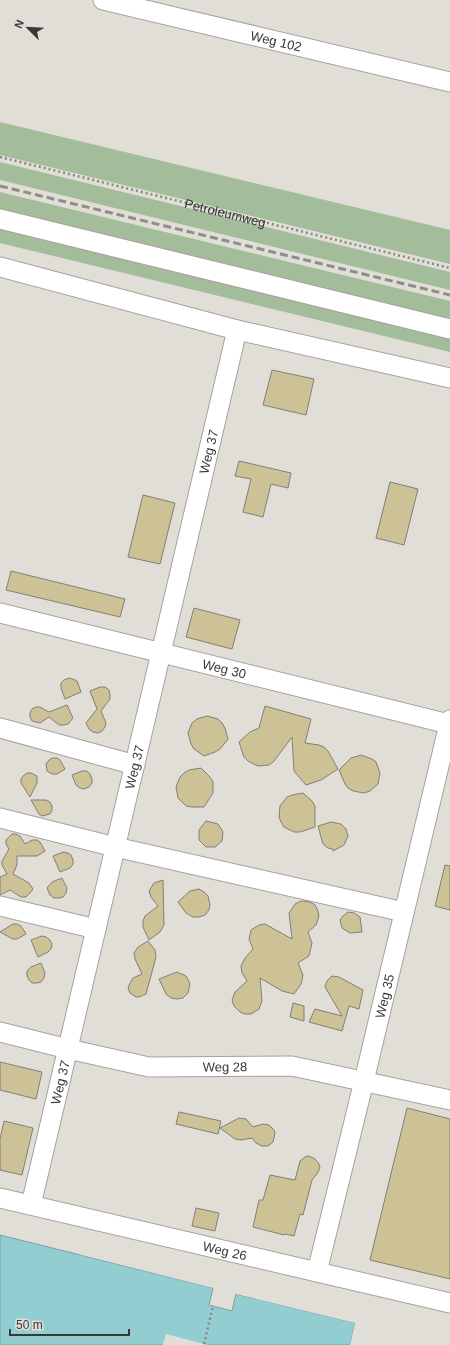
<svg xmlns="http://www.w3.org/2000/svg" width="450" height="1345" viewBox="0 0 450 1345" font-family="Helvetica,sans-serif">
<style>
.green{fill:#a3bc99}
.water{fill:#92cdd1;stroke:#77a0a2}
.pier{fill:#e0ded7}
.building{fill:#cdc295;stroke:#817f79}
.lines{fill:none;stroke-linecap:round;stroke-linejoin:round}
.minor-casing{stroke:#a5a39d;stroke-width:21}
.path{stroke:#898783;stroke-width:2.5;stroke-dasharray:2 3;stroke-linecap:butt}
.minor{stroke:#fff;stroke-width:19}
.rail{stroke:#8f8d88;stroke-width:3;stroke-dasharray:8 4;stroke-linecap:butt}
.labels{text-anchor:middle;stroke-width:3;stroke-linejoin:round;paint-order:stroke}
.street-label{font-size:13px;fill:#393835;stroke:#e0ded7}
</style>
<rect width="100%" height="100%" fill="#e0ded7"/>
<g class="green">
<path d="M 0,122 L 450,230 L 450,264 L 0,155 Z"/>
<path d="M 0,162 L 450,272 L 450,290 L 0,180 Z"/>
<path d="M 0,192 L 450,301 L 450,320 L 0,210 Z"/>
<path d="M 0,227 L 450,336 L 450,352 L 0,243 Z"/>
</g>
<path class="water" d="M 0,1235 L 213,1288 L 209,1305 L 232,1311 L 236,1294 L 355,1323 L 350,1345 L 0,1345 Z"/>
<g class="pier">
<path d="M 78,1252 L 214,1286 L 213,1288 L 78,1254 Z"/>
<path d="M 237,1292 L 356,1322 L 357,1324 L 352,1345 L 350,1345 L 355,1323 L 236,1294 Z"/>
<path d="M 166,1334 L 204,1344 L 208,1345 L 163,1345 Z"/>
</g>
<g class="building">
<path d="M 272,370 L 314,379 L 306,415 L 263,405 Z"/>
<path d="M 239,461 L 291,473 L 288,488 L 271,484 L 263,517 L 243,512 L 251,479 L 235,476 Z"/>
<path d="M 390,482 L 418,489 L 404,545 L 376,538 Z"/>
<path d="M 143,495 L 175,503 L 160,564 L 128,557 Z"/>
<path d="M 11,571 L 125,599 L 120,617 L 6,590 Z"/>
<path d="M 194,608 L 240,620 L 232,649 L 186,637 Z"/>
<path d="M 69,678 L 73,679 L 77,681 L 81,692 L 65,699 L 61,688 L 61,683 L 64,680 Z"/>
<path d="M 100,687 L 105,687 L 109,690 L 110,695 L 110,699 L 101,711 L 106,723 L 105,727 L 102,731 L 98,733 L 93,732 L 89,729 L 86,723 L 97,709 L 90,691 Z"/>
<path d="M 67,705 L 73,718 L 68,724 L 64,725 L 59,725 L 49,717 L 40,723 L 32,721 L 30,717 L 30,713 L 32,709 L 36,707 L 40,707 L 49,712 Z"/>
<path d="M 265,706 L 311,719 L 305,743 L 319,745 L 324,747 L 328,751 L 338,769 L 321,780 L 306,785 L 294,771 L 292,737 L 274,761 L 269,765 L 258,766 L 248,761 L 244,757 L 239,742 L 250,732 L 259,728 Z"/>
<path d="M 207,716 L 218,719 L 222,723 L 225,728 L 228,739 L 220,749 L 215,752 L 204,756 L 194,749 L 191,744 L 188,733 L 192,723 L 197,719 Z"/>
<path d="M 361,755 L 372,759 L 376,762 L 380,773 L 378,784 L 370,791 L 364,793 L 353,791 L 348,788 L 345,784 L 339,770 L 351,758 Z"/>
<path d="M 52,758 L 57,758 L 60,760 L 65,769 L 57,774 L 52,774 L 47,771 L 46,764 L 49,760 Z"/>
<path d="M 201,768 L 210,777 L 213,782 L 213,793 L 204,807 L 192,807 L 186,806 L 178,798 L 176,787 L 180,777 L 184,773 L 189,770 Z"/>
<path d="M 82,771 L 87,771 L 90,774 L 92,779 L 92,783 L 89,787 L 84,789 L 80,788 L 76,785 L 72,775 Z"/>
<path d="M 27,773 L 31,773 L 37,776 L 37,783 L 30,797 L 21,783 L 21,779 L 23,776 Z"/>
<path d="M 303,793 L 312,801 L 315,806 L 315,827 L 300,832 L 294,832 L 284,827 L 281,822 L 279,817 L 280,806 L 287,797 L 292,795 Z"/>
<path d="M 31,800 L 46,800 L 50,802 L 52,806 L 52,810 L 50,814 L 42,816 L 39,814 Z"/>
<path d="M 206,821 L 218,824 L 223,832 L 222,841 L 215,847 L 206,847 L 199,840 L 199,830 Z"/>
<path d="M 331,822 L 341,824 L 346,829 L 348,836 L 344,845 L 333,851 L 333,849 L 328,848 L 323,844 L 318,826 Z"/>
<path d="M 12,834 L 16,834 L 20,836 L 25,844 L 32,840 L 37,840 L 40,842 L 45,851 L 37,856 L 17,856 L 17,865 L 13,874 L 29,883 L 33,889 L 29,894 L 26,897 L 21,897 L 10,890 L 0,895 L 0,877 L 7,874 L 2,865 L 2,861 L 9,849 L 6,844 L 6,840 Z"/>
<path d="M 63,852 L 68,853 L 71,855 L 73,860 L 73,864 L 70,868 L 60,872 L 53,856 Z"/>
<path d="M 445,865 L 450,866 L 450,910 L 435,906 Z"/>
<path d="M 62,878 L 67,888 L 66,893 L 63,897 L 59,898 L 54,898 L 50,895 L 47,888 L 52,882 Z"/>
<path d="M 163,880 L 164,925 L 160,932 L 149,940 L 143,927 L 143,921 L 145,916 L 158,906 L 151,897 L 149,891 L 154,883 Z"/>
<path d="M 199,889 L 204,892 L 208,896 L 210,905 L 209,910 L 205,915 L 199,917 L 193,917 L 186,913 L 178,902 L 190,891 Z"/>
<path d="M 301,901 L 310,902 L 315,905 L 318,911 L 319,916 L 316,925 L 308,932 L 312,943 L 309,956 L 298,963 L 303,975 L 301,984 L 294,994 L 282,991 L 260,978 L 262,1001 L 259,1009 L 251,1014 L 245,1014 L 240,1012 L 234,1006 L 232,1000 L 235,992 L 247,981 L 242,973 L 241,966 L 245,958 L 253,949 L 249,939 L 251,930 L 259,925 L 265,924 L 292,939 L 289,913 L 295,904 Z"/>
<path d="M 348,912 L 354,913 L 360,917 L 362,932 L 350,933 L 342,928 L 340,920 L 343,916 Z"/>
<path d="M 13,924 L 17,924 L 21,926 L 26,934 L 17,939 L 13,939 L 0,932 Z"/>
<path d="M 42,936 L 46,937 L 50,940 L 52,944 L 51,949 L 48,952 L 38,957 L 31,940 Z"/>
<path d="M 148,941 L 155,950 L 156,957 L 146,994 L 139,997 L 136,997 L 130,993 L 128,987 L 133,978 L 142,974 L 135,959 L 134,953 L 138,947 Z"/>
<path d="M 41,963 L 45,973 L 44,978 L 41,982 L 37,983 L 32,983 L 29,980 L 27,976 L 27,971 L 31,967 Z"/>
<path d="M 177,972 L 186,976 L 190,984 L 188,993 L 183,998 L 177,999 L 171,998 L 166,994 L 159,979 Z"/>
<path d="M 332,976 L 339,977 L 363,990 L 359,1009 L 349,1006 L 342,1031 L 309,1022 L 315,1009 L 342,1016 L 325,987 L 327,981 Z"/>
<path d="M 293,1003 L 304,1006 L 304,1021 L 290,1017 Z"/>
<path d="M 0,1062 L 42,1072 L 36,1099 L 0,1090 Z"/>
<path d="M 407,1108 L 450,1119 L 450,1279 L 370,1260 Z"/>
<path d="M 179,1112 L 221,1121 L 218,1134 L 176,1124 Z"/>
<path d="M 239,1118 L 246,1119 L 253,1127 L 263,1124 L 269,1125 L 274,1130 L 275,1133 L 273,1142 L 268,1146 L 262,1146 L 256,1143 L 252,1138 L 241,1140 L 235,1139 L 220,1128 Z"/>
<path d="M 4,1121 L 33,1128 L 22,1175 L 0,1170 L 0,1139 Z"/>
<path d="M 309,1156 L 315,1159 L 319,1164 L 320,1168 L 317,1174 L 312,1180 L 303,1215 L 300,1214 L 294,1236 L 285,1234 L 284,1235 L 253,1227 L 259,1200 L 263,1200 L 270,1175 L 295,1180 L 300,1161 L 305,1157 Z"/>
<path d="M 196,1208 L 219,1213 L 215,1231 L 192,1226 Z"/>
</g>
<g class="lines">
<defs>
<g id="minor">
<path id="s2" d="M 103,0 L 450,82"/>
<path d="M 0,219 L 450,329"/>
<path d="M 0,267 L 237,330 L 450,378"/>
<path id="s3" d="M 0,613 L 449,724"/>
<path d="M 0,728 L 135,765"/>
<path d="M 0,818 L 115,847 L 404,912"/>
<path d="M 0,906 L 96,929"/>
<path id="s4" d="M 0,1032 L 68,1049 L 149,1067 L 292,1066 L 450,1100"/>
<path id="s5" d="M 0,1198 L 450,1303"/>
<path id="s6" d="M 31,1205 L 237,330"/>
<path id="s7" d="M 317,1272 L 364,1081 L 450,720"/>
</g>
</defs>
<use href="#minor" class="minor-casing"/>
<g class="path">
<path id="s1" d="M 0,157 L 450,268"/>
<path d="M 204,1344 L 213,1306"/>
</g>
<use href="#minor" class="minor"/>
<path class="rail" d="M 0,186 L 450,295"/>
</g>
<g class="labels">
<g class="street-label">
<text dy="5" stroke="none"><textPath href="#s2" startOffset="178">Weg 102</textPath></text>
<text dy="5" stroke="none"><textPath href="#s1" startOffset="232">Petroleumweg</textPath></text>
<text dy="5" stroke="none"><textPath href="#s6" startOffset="774">Weg 37</textPath></text>
<text dy="5" stroke="none"><textPath href="#s3" startOffset="231">Weg 30</textPath></text>
<text dy="5" stroke="none"><textPath href="#s6" startOffset="450">Weg 37</textPath></text>
<text dy="5" stroke="none"><textPath href="#s7" startOffset="284">Weg 35</textPath></text>
<text dy="5" stroke="none"><textPath href="#s4" startOffset="229">Weg 28</textPath></text>
<text dy="5" stroke="none"><textPath href="#s6" startOffset="126">Weg 37</textPath></text>
<text dy="5" stroke="none"><textPath href="#s5" startOffset="231">Weg 26</textPath></text>
</g>
</g>
<g transform="translate(28 28) rotate(294)" stroke="#e0ded7" stroke-width="3" paint-order="stroke">
<path d="M0-3L7 15L0 10L-7 15Z" fill="#393835"/>
<text y="-6" font-size="11" font-weight="bold" text-anchor="middle" fill="#393835">N</text>
</g>
<path d="M10 1329v6h119v-6" fill="none" stroke="#393835" stroke-width="2"/>
<text x="16" y="1329" font-size="12" fill="#393835" stroke="#e0ded7" stroke-width="3" paint-order="stroke">50 m</text>
</svg>
